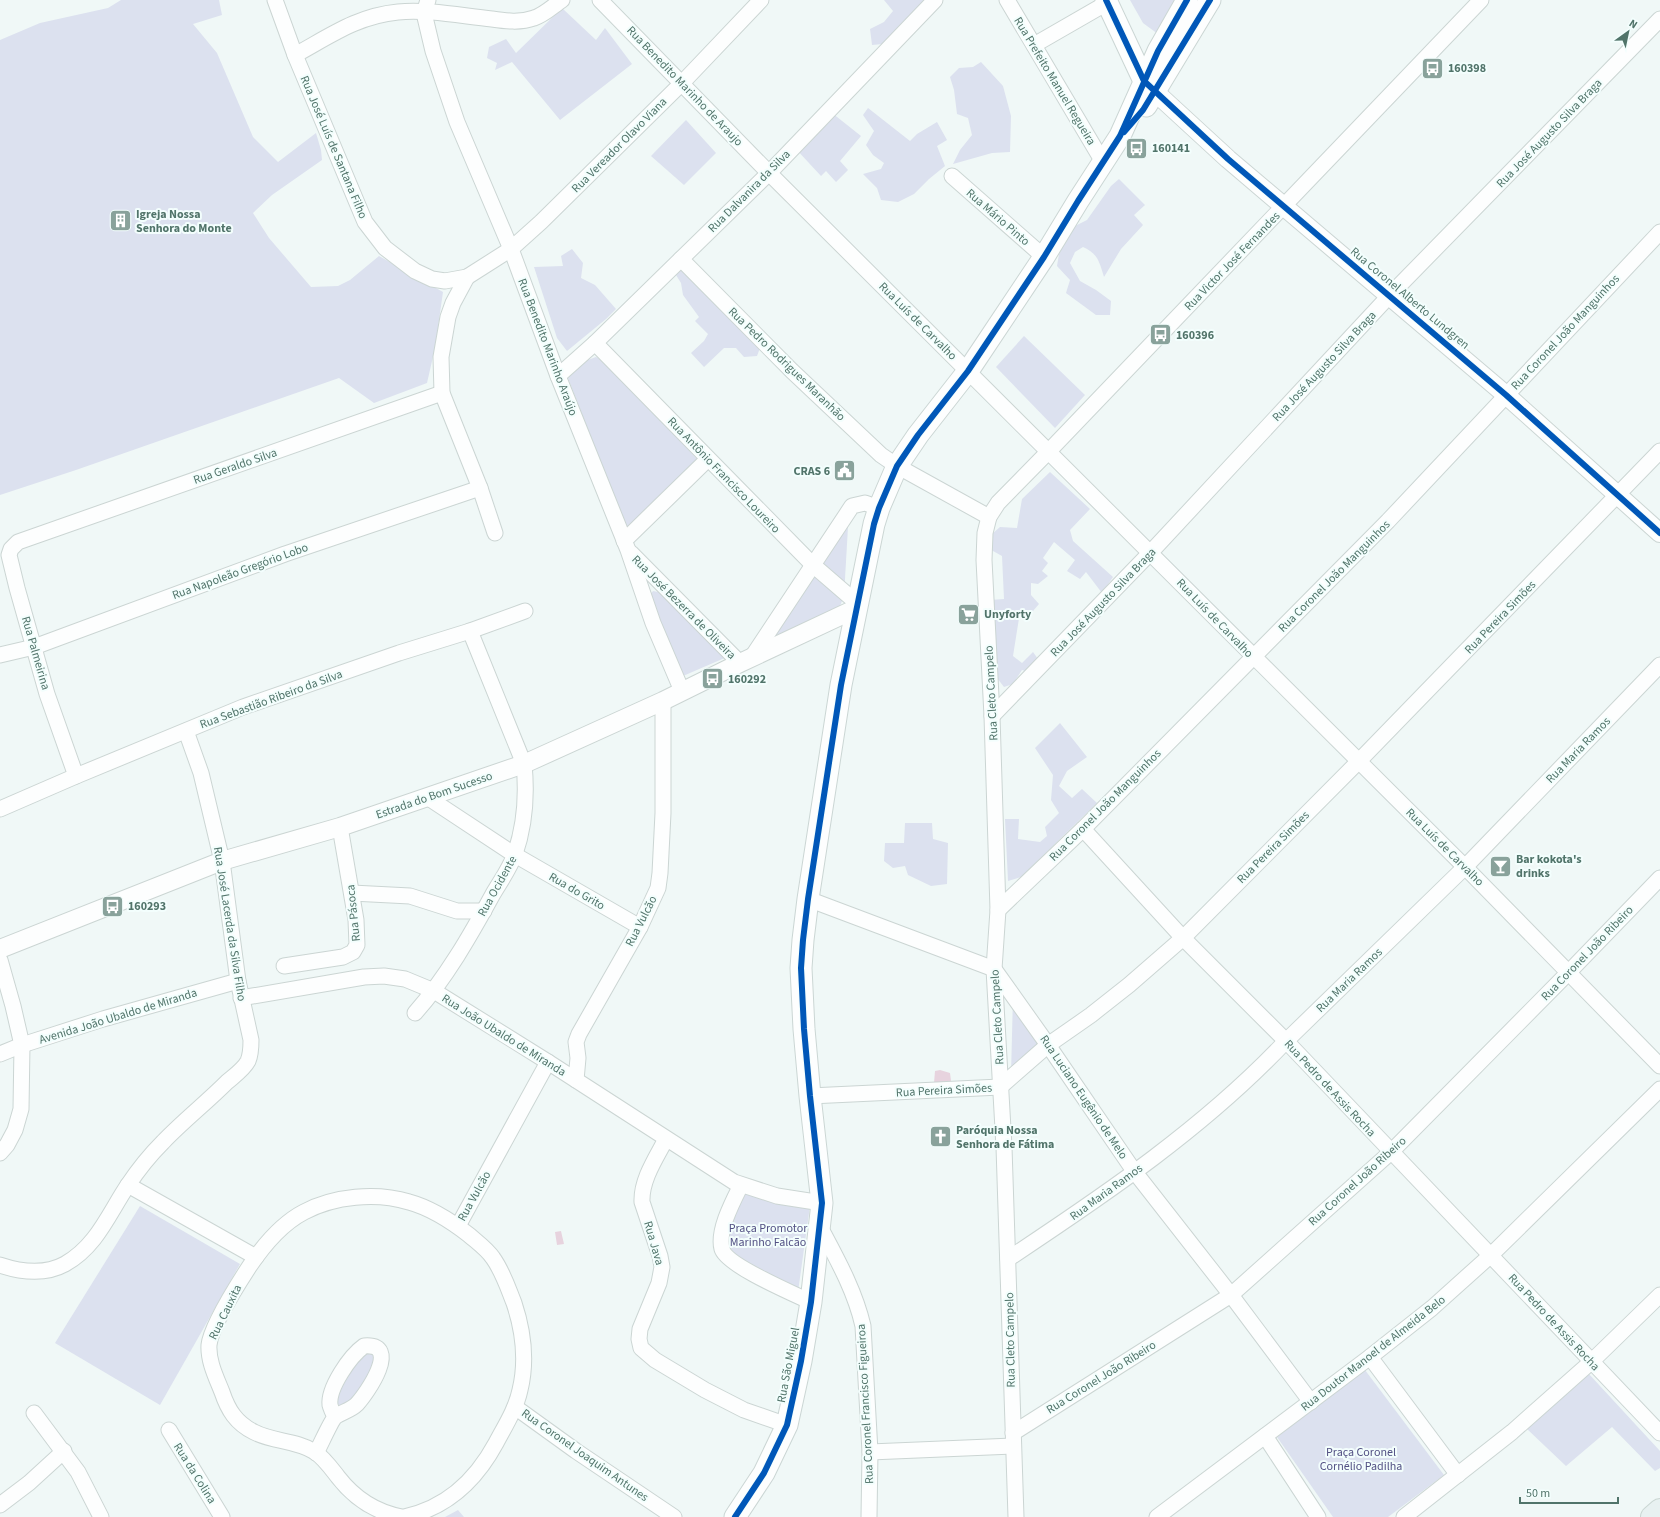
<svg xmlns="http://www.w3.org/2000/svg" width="1660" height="1517" viewBox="0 0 1660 1517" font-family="'Source Sans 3',sans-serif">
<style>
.green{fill:#dce1ef}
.water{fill:#e7d3de}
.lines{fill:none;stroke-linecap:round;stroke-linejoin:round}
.minor-casing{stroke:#cbd5d3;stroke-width:17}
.tertiary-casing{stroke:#cbd5d3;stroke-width:20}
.secondary-casing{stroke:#cbd6d4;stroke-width:23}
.primary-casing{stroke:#c9d6d2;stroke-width:24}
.minor{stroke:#fdfefe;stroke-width:15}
.tertiary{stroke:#fdfefe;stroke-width:18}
.secondary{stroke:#fdfefe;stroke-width:21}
.primary{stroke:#e8f1f1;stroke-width:22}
.cycleway-casing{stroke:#f3fefd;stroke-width:8}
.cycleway{stroke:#0057b8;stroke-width:6}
.labels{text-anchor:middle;stroke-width:4;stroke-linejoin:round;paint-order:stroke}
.poi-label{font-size:12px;font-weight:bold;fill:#51746a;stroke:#f3fefd;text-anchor:start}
.street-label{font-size:12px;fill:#51746a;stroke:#f3fefd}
.park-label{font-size:12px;fill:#535184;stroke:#f3fefd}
</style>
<rect width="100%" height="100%" fill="#f0f8f7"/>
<g class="green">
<path d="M 121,0 L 219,0 L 222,15 L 193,24 L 217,53 L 253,137 L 278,162 L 316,133 L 321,150 L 322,160 L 272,195 L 253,213 L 269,238 L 311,287 L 338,286 L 350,280 L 379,256 L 443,292 L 435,348 L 427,383 L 374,403 L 339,378 L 76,470 L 0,495 L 0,40 L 40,23 L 108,8 Z"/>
<path d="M 884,0 L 926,0 L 883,44 L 872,45 L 870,29 L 884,22 L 893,11 Z"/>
<path d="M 1130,0 L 1180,0 L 1158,34 L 1143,23 Z"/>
<path d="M 562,8 L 596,40 L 605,28 L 632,64 L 560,120 L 512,62 L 495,70 L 497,63 L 487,58 L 489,47 L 506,39 L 516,53 Z"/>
<path d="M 981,62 L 1003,86 L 1011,116 L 1010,152 L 992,153 L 953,164 L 960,150 L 972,135 L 968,118 L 957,114 L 954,90 L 950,77 L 959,68 L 973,67 Z"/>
<path d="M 868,108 L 910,141 L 917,134 L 937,122 L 947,140 L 937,146 L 945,166 L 929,179 L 914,194 L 898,202 L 881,200 L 877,188 L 863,174 L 881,169 L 884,163 L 873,155 L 866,145 L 874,131 L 863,115 Z"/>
<path d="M 832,113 L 861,136 L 840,161 L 848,170 L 836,182 L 826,171 L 821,176 L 796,149 Z"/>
<path d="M 686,120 L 716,153 L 684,185 L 651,156 Z"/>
<path d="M 1119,179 L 1145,205 L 1134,215 L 1143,225 L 1121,249 L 1104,277 C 1099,261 1098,254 1083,247 L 1075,252 L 1070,263 L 1080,281 L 1096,290 L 1111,301 L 1110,315 L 1096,315 L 1066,293 L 1070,280 L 1057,266 L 1059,254 L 1073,227 L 1087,220 L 1111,186 Z"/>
<path d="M 572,249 L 583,263 L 581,278 L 595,285 L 616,309 L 606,319 L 567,351 L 557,338 L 534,267 L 563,266 L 561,256 Z"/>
<path d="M 678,267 L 683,267 L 760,348 L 757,356 L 744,357 L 736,348 L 724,348 L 704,367 L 691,353 L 704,341 L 708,334 L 695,321 L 699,317 L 683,295 L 681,283 L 676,275 Z"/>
<path d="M 1024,336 L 1085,395 L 1055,428 L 996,367 Z"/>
<path d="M 596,357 L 606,363 L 698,460 L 628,527 L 625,525 L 568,378 L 585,361 Z"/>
<path d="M 1050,472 L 1090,509 L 1070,530 L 1073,541 L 1113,577 L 1102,593 L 1086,572 L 1080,579 L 1067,571 L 1075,560 L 1054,542 L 1043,558 L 1048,563 L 1042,571 L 1048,576 L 1038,584 L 1031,583 L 1031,595 L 1039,604 L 1033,611 L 1020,612 L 1013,656 L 1022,663 L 1033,652 L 1038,659 L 1028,672 L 1022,670 L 1013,684 L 1004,687 L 990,669 L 990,600 L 1004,599 L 1002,556 L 984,546 L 992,534 L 1000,527 L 1017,528 L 1022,499 Z"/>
<path d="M 848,527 L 844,596 L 840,606 L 769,641 L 772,635 Z"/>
<path d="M 653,591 L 658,592 L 727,657 L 683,676 L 650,595 Z"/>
<path d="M 1060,723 L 1087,757 L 1067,771 L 1059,786 L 1072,798 L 1082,789 L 1097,803 L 1021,877 L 1008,881 L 1005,819 L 1019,819 L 1018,839 L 1040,842 L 1047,836 L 1045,827 L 1059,813 L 1051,800 L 1053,775 L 1035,748 Z"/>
<path d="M 905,823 L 932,823 L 933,839 L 948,843 L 947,884 L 931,886 L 908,875 L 905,866 L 893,868 L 884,861 L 885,843 L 904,843 Z"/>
<path d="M 1013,995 L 1044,1050 L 1011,1075 Z"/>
<path d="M 743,1191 L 810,1206 L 798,1292 L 736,1260 L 724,1247 L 727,1231 Z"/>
<path d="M 140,1206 L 240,1264 L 160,1405 L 55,1343 Z"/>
<path d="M 363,1350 L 378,1357 L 351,1406 L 340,1406 L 337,1403 L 334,1396 Z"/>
<path d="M 1365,1370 L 1444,1475 L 1388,1517 L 1333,1517 L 1277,1437 Z"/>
<path d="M 1588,1373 L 1660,1451 L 1660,1468 L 1655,1471 L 1612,1427 L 1566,1466 L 1526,1428 Z"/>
<path d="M 458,1510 L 464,1517 L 445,1517 Z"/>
</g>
<g class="water">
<path d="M 940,1070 L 950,1073 L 951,1081 L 934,1083 L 935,1071 Z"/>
<path d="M 561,1231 L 564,1244 L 557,1245 L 555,1232 Z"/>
</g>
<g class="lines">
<defs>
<g id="minor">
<path d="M 275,0 L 295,55 L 365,222 L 385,248 L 415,271 L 432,279 L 445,281 L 467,277 L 511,249 L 541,222 L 682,83 L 761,0"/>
<path d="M 428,0 L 424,13 L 433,51 L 457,122 L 511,249 L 558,376 L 628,550 L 653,623 L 682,691"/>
<path d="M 600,0 L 769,173 L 1465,867 L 1660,1066"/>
<path d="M 1007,0 L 1103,162"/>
<path d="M 1034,45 L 1107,3"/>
<path d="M 295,55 C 330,36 357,16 398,12 C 427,9 462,16 492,19 C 506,21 520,23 534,18 C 544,15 553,6 562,0"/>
<path d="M 952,176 L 1044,257"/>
<path d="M 681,259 L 792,371 L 881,455 L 897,466 L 989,517"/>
<path d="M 467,277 L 453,303 L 448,317 L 441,357 L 442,393 L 480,488 L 495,533"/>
<path d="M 595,343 L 813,565 L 857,603"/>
<path d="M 558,376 L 595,343 L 769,173 L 935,0"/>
<path d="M 624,541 L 708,459"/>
<path d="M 631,553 L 740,663"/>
<path d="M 0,655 L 34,647 L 285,554 L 480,488"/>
<path d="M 752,657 L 852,506 L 865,503 L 879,508"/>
<path d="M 992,716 L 1151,552 L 1390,295 L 1660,19"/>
<path d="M 76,776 L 47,694 L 17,588 L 9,555 L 11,549 L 18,542 L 442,393"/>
<path d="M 427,797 L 515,855 L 640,927"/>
<path d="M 0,809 L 76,776 L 243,707 L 399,653 L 470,631 L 525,611"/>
<path d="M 1083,829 L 1183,938 L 1286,1041 L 1660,1433"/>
<path d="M 352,893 L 410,896 L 457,911 L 484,911"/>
<path d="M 808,899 L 994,969 L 1048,1045 L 1134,1171 L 1231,1295 L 1311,1402"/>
<path d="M 998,910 L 1083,829 L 1388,521 L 1660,232"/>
<path d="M 0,960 L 13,1006 L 22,1045 L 21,1109 L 15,1130 L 7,1145 L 0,1153"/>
<path d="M 284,966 L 343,957 L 353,952 L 357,945 L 356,920 L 340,827"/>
<path d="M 241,998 L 364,977 L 384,976 L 405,979 L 434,991 L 548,1062 L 734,1182 L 777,1196 L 822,1203"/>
<path d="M 415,1013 C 446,978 470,936 493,894 C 500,882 510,868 515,854 C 525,825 527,794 524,764 L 470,631"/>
<path d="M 0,1054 L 22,1045 L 103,1019 L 238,981"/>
<path d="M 576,1080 L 578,1058 L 576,1042 L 579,1034 L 640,927 L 658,888 L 660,873 L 663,813 L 663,701"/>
<path d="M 810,1096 L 1000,1087 L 1048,1045 L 1091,1015 L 1129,985 L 1183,938 L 1358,762 L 1660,451"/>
<path d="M 666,1139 C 656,1158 641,1180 642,1202 L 660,1256 L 662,1267 L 659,1283 L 640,1329 L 639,1339 L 641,1348 L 655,1360 L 705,1390 L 744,1410 L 787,1425"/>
<path d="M 128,1185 L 256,1257"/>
<path d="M 741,1185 C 733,1201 717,1231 722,1249 C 726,1265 794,1294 811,1302"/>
<path d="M 458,1226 L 548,1062"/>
<path d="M 820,1227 C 837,1259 855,1291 863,1326 L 870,1452 L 869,1517"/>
<path d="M 1008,1259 C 1106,1194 1205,1127 1286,1041 L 1465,867 L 1660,665"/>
<path d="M 0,1265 C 21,1272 45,1275 65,1264 C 97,1246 109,1213 128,1185 C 138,1170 150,1155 163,1142 C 183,1121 206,1103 227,1082 C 234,1076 244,1069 248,1061 C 251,1054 251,1047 251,1040 L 238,981 L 222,861 L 201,773 L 186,731"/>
<path d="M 1370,1357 L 1458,1475"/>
<path d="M 515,1407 L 576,1451 L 674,1517"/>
<path d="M 34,1413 L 78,1472 L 101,1517"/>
<path d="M 169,1430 L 222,1517"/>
<path d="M 1013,1433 L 1231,1295 L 1391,1152 L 1568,973 L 1660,878"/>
<path d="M 1265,1436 L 1318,1517"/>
<path d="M 870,1452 L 1013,1446"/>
<path d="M 316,1453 C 320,1446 331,1421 335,1417 C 341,1412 350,1411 357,1404 C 367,1393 402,1343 364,1346 C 350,1356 328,1388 330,1405 C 331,1409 333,1413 335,1417"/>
<path d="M 0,1505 L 29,1483 L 64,1451"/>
<path d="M 402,1517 C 375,1512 355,1499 338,1477 C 331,1468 324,1458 315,1452 C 296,1440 273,1442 254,1432 C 236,1423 228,1410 222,1392 C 216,1377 208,1361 209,1345 C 211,1326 238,1284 249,1267 C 263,1246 281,1224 304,1212 C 334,1196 376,1192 409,1202 C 431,1208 451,1221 469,1235 C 477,1242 487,1249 493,1258 C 503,1272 508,1288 514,1303 C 523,1330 527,1361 520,1390 C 516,1409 505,1426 496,1443 C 476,1480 447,1508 404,1517"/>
<path d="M 1016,1517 L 1004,1147 L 994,969 L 998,910 L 992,716 L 984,560 L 985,533 L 989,517 L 998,503 L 1049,451 L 1481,0"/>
<path d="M 1157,1517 L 1370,1357 L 1432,1308 L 1491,1255 L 1660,1089"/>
<path d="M 1404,1517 L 1512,1432 L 1591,1362 L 1660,1295"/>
</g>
<g id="tertiary">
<path d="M 1154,91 L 1228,159 L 1506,395 L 1660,533"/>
<path d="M 0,949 L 222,861 L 340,827 L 524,764 L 663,701 L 740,663 L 855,609"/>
</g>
<g id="secondary">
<path d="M 1106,0 L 1144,81 L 1151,88"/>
<path d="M 1146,106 L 1210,0"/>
<path d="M 735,1517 L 764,1473 L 787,1425 L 801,1361 L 811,1302 L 822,1203 L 810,1096 L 804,1029 L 801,968 L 803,940 L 808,899 L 841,685 L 874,524 L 879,508 L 897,466 L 918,435 L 968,371 L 1044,257 L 1078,201 L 1120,136 L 1158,51 L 1187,0"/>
</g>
<path id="primary" d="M 1652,1517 L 1660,1510"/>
</defs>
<use href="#minor" class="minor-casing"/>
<use href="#tertiary" class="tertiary-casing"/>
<use href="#secondary" class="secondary-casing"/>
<use href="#primary" class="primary-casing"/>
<use href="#minor" class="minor"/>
<use href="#tertiary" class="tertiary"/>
<use href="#secondary" class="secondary"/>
<use href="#primary" class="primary"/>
<defs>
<g id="cycleway">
<path d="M 1106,0 L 1144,81 L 1228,159 L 1506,395 L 1660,533"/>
<path d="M 1124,132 L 1143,110 L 1210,0"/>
<path d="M 735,1517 L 764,1473 L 787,1425 L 801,1361 L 811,1302 L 822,1203 L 810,1096 L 804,1029 L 801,968 L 803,940 L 808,899 L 841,685 L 874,524 L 879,508 L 897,466 L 918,435 L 968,371 L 1044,257 L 1078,201 L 1120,136 L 1158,51 L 1187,0"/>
</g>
</defs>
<use href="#cycleway" class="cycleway-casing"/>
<use href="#cycleway" class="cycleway"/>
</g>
<defs>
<symbol id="bus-square" viewBox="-11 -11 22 22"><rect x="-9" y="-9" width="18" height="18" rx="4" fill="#89a29b" stroke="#f3fefd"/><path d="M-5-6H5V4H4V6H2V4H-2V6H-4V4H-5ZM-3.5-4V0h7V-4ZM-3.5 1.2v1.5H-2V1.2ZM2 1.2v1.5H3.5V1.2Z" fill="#fff"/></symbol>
<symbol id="building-square" viewBox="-11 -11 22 22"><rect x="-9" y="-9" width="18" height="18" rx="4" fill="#89a29b" stroke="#f3fefd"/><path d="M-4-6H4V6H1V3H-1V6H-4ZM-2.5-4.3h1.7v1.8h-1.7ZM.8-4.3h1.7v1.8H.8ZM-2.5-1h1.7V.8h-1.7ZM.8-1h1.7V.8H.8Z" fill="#fff"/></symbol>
<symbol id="civic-square" viewBox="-11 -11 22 22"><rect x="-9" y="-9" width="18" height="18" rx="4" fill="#89a29b" stroke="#f3fefd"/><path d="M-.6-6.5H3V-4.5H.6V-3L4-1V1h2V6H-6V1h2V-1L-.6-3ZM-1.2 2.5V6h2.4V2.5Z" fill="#fff"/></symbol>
<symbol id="supermarket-square" viewBox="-11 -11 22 22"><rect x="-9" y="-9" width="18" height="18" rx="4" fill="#89a29b" stroke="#f3fefd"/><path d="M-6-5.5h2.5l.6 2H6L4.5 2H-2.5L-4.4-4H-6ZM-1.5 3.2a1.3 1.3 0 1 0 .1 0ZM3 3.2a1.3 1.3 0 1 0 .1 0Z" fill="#fff"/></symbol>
<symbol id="bar-square" viewBox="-11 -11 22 22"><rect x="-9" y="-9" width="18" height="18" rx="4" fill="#89a29b" stroke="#f3fefd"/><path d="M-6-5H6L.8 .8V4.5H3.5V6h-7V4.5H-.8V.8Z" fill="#fff"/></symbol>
<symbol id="church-square" viewBox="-11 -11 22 22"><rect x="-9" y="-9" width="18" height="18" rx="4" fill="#89a29b" stroke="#f3fefd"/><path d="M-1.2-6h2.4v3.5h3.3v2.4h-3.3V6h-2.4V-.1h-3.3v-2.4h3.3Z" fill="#fff"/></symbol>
</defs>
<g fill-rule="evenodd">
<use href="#bus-square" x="1420" y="56" width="25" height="25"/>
<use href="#bus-square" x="1124" y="136" width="25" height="25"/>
<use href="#building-square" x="108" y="208" width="25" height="25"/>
<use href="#bus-square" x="1148" y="322" width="25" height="25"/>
<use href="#civic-square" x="832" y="458" width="25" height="25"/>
<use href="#supermarket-square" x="956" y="602" width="25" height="25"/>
<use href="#bus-square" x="700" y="666" width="25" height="25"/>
<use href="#bar-square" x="1488" y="854" width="25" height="25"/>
<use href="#bus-square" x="100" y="894" width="25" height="25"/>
<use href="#church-square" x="928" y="1124" width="25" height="25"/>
</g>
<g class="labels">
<g class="poi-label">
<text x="1448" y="72">160398</text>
<text x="1152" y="152">160141</text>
<text x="136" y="218">Igreja Nossa<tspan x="136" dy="14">Senhora do Monte</tspan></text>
<text x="1176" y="339">160396</text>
<text x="830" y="475" text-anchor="end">CRAS 6</text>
<text x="984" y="618">Unyforty</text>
<text x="728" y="683">160292</text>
<text x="1516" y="863">Bar kokota's<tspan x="1516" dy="14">drinks</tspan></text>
<text x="128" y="910">160293</text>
<text x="956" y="1134">Paróquia Nossa<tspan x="956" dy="14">Senhora de Fátima</tspan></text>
</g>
<g class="street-label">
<text transform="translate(1055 81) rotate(59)" y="4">Rua Prefeito Manuel Regueira</text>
<text transform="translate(685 86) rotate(46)" y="4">Rua Benedito Marinho de Araujo</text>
<text transform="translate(1549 133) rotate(-46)" y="4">Rua José Augusto Silva Braga</text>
<text transform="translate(619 145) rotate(-45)" y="4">Rua Vereador Olavo Viana</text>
<text transform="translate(334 147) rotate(67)" y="4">Rua José Luís de Santana Filho</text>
<text transform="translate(749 191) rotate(-45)" y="4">Rua Dalvanira da Silva</text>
<text transform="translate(998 217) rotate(41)" y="4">Rua Mário Pinto</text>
<text transform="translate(1232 261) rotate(-46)" y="4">Rua Victor José Fernandes</text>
<text transform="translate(1410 298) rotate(40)" y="4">Rua Coronel Alberto Lundgren</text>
<text transform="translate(918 321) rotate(45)" y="4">Rua Luís de Carvalho</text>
<text transform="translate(1565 332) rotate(-47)" y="4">Rua Coronel João Manguinhos</text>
<text transform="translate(548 347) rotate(69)" y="4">Rua Benedito Marinho Araújo</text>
<text transform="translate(787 364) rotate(44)" y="4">Rua Pedro Rodrigues Maranhão</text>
<text transform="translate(1324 366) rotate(-47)" y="4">Rua José Augusto Silva Braga</text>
<text transform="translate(235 466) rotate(-19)" y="4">Rua Geraldo Silva</text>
<text transform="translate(724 475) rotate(46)" y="4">Rua Antônio Francisco Loureiro</text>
<text transform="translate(240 571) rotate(-20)" y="4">Rua Napoleão Gregório Lobo</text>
<text transform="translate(1334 576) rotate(-45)" y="4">Rua Coronel João Manguinhos</text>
<text transform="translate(1103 602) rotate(-46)" y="4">Rua José Augusto Silva Braga</text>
<text transform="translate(684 607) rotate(45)" y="4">Rua José Bezerra de Oliveira</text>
<text transform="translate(1500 617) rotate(-46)" y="4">Rua Pereira Simões</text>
<text transform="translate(1215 618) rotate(46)" y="4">Rua Luís de Carvalho</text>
<text transform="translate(36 653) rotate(74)" y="4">Rua Palmeirina</text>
<text transform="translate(991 693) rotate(-93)" y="4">Rua Cleto Campelo</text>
<text transform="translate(271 699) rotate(-20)" y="4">Rua Sebastião Ribeiro da Silva</text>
<text transform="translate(1578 750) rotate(-46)" y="4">Rua Maria Ramos</text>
<text transform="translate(434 795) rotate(-19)" y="4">Estrada do Bom Sucesso</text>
<text transform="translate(1105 805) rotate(-45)" y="4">Rua Coronel João Manguinhos</text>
<text transform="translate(1273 847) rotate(-45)" y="4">Rua Pereira Simões</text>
<text transform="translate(1445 847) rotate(45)" y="4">Rua Luís de Carvalho</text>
<text transform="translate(497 886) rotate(-61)" y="4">Rua Ocidente</text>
<text transform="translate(577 891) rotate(30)" y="4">Rua do Grito</text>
<text transform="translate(353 913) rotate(-96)" y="4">Rua Pásoca</text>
<text transform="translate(641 921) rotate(-63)" y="4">Rua Vulcão</text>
<text transform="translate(230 924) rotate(81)" y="4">Rua José Lacerda da Silva Filho</text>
<text transform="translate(1587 953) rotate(-46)" y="4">Rua Coronel João Ribeiro</text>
<text transform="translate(1349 980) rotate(-44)" y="4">Rua Maria Ramos</text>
<text transform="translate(118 1016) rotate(-17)" y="4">Avenida João Ubaldo de Miranda</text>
<text transform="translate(997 1017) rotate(-93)" y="4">Rua Cleto Campelo</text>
<text transform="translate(504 1035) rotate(32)" y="4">Rua João Ubaldo de Miranda</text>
<text transform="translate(1330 1088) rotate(47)" y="4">Rua Pedro de Assis Rocha</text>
<text transform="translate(944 1090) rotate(-3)" y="4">Rua Pereira Simões</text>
<text transform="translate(1084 1097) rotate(56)" y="4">Rua Luciano Eugênio de Melo</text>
<text transform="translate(1357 1181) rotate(-42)" y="4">Rua Coronel João Ribeiro</text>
<text transform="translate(1106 1192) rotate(-36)" y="4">Rua Maria Ramos</text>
<text transform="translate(474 1196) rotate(-61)" y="4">Rua Vulcão</text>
<text transform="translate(654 1243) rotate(74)" y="4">Rua Java</text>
<text transform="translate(225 1312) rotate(-64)" y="4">Rua Cauxita</text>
<text transform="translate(1554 1322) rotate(47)" y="4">Rua Pedro de Assis Rocha</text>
<text transform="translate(1010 1340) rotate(-91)" y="4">Rua Cleto Campelo</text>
<text transform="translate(1373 1353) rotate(-38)" y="4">Rua Doutor Manoel de Almeida Belo</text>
<text transform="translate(788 1365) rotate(-79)" y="4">Rua São Miguel</text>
<text transform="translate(1101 1377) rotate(-32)" y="4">Rua Coronel João Ribeiro</text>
<text transform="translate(865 1404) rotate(-93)" y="4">Rua Coronel Francisco Figueiroa</text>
<text transform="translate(585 1455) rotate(35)" y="4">Rua Coronel Joaquim Antunes</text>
<text transform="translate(195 1473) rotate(58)" y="4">Rua da Colina</text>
</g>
<g class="park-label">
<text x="768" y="1232">Praça Promotor<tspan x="768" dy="14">Marinho Falcão</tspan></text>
<text x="1361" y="1456">Praça Coronel<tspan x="1361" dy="14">Cornélio Padilha</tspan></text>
</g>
</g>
<g transform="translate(1628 32) rotate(33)" stroke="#f3fefd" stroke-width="3" paint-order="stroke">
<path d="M0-3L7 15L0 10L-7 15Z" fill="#51746a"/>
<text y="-6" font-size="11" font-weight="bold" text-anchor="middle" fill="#51746a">N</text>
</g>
<path d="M1520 1497v6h98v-6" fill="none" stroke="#51746a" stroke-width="2"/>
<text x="1526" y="1497" font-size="12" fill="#51746a" stroke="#f3fefd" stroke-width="3" paint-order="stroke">50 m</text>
</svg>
